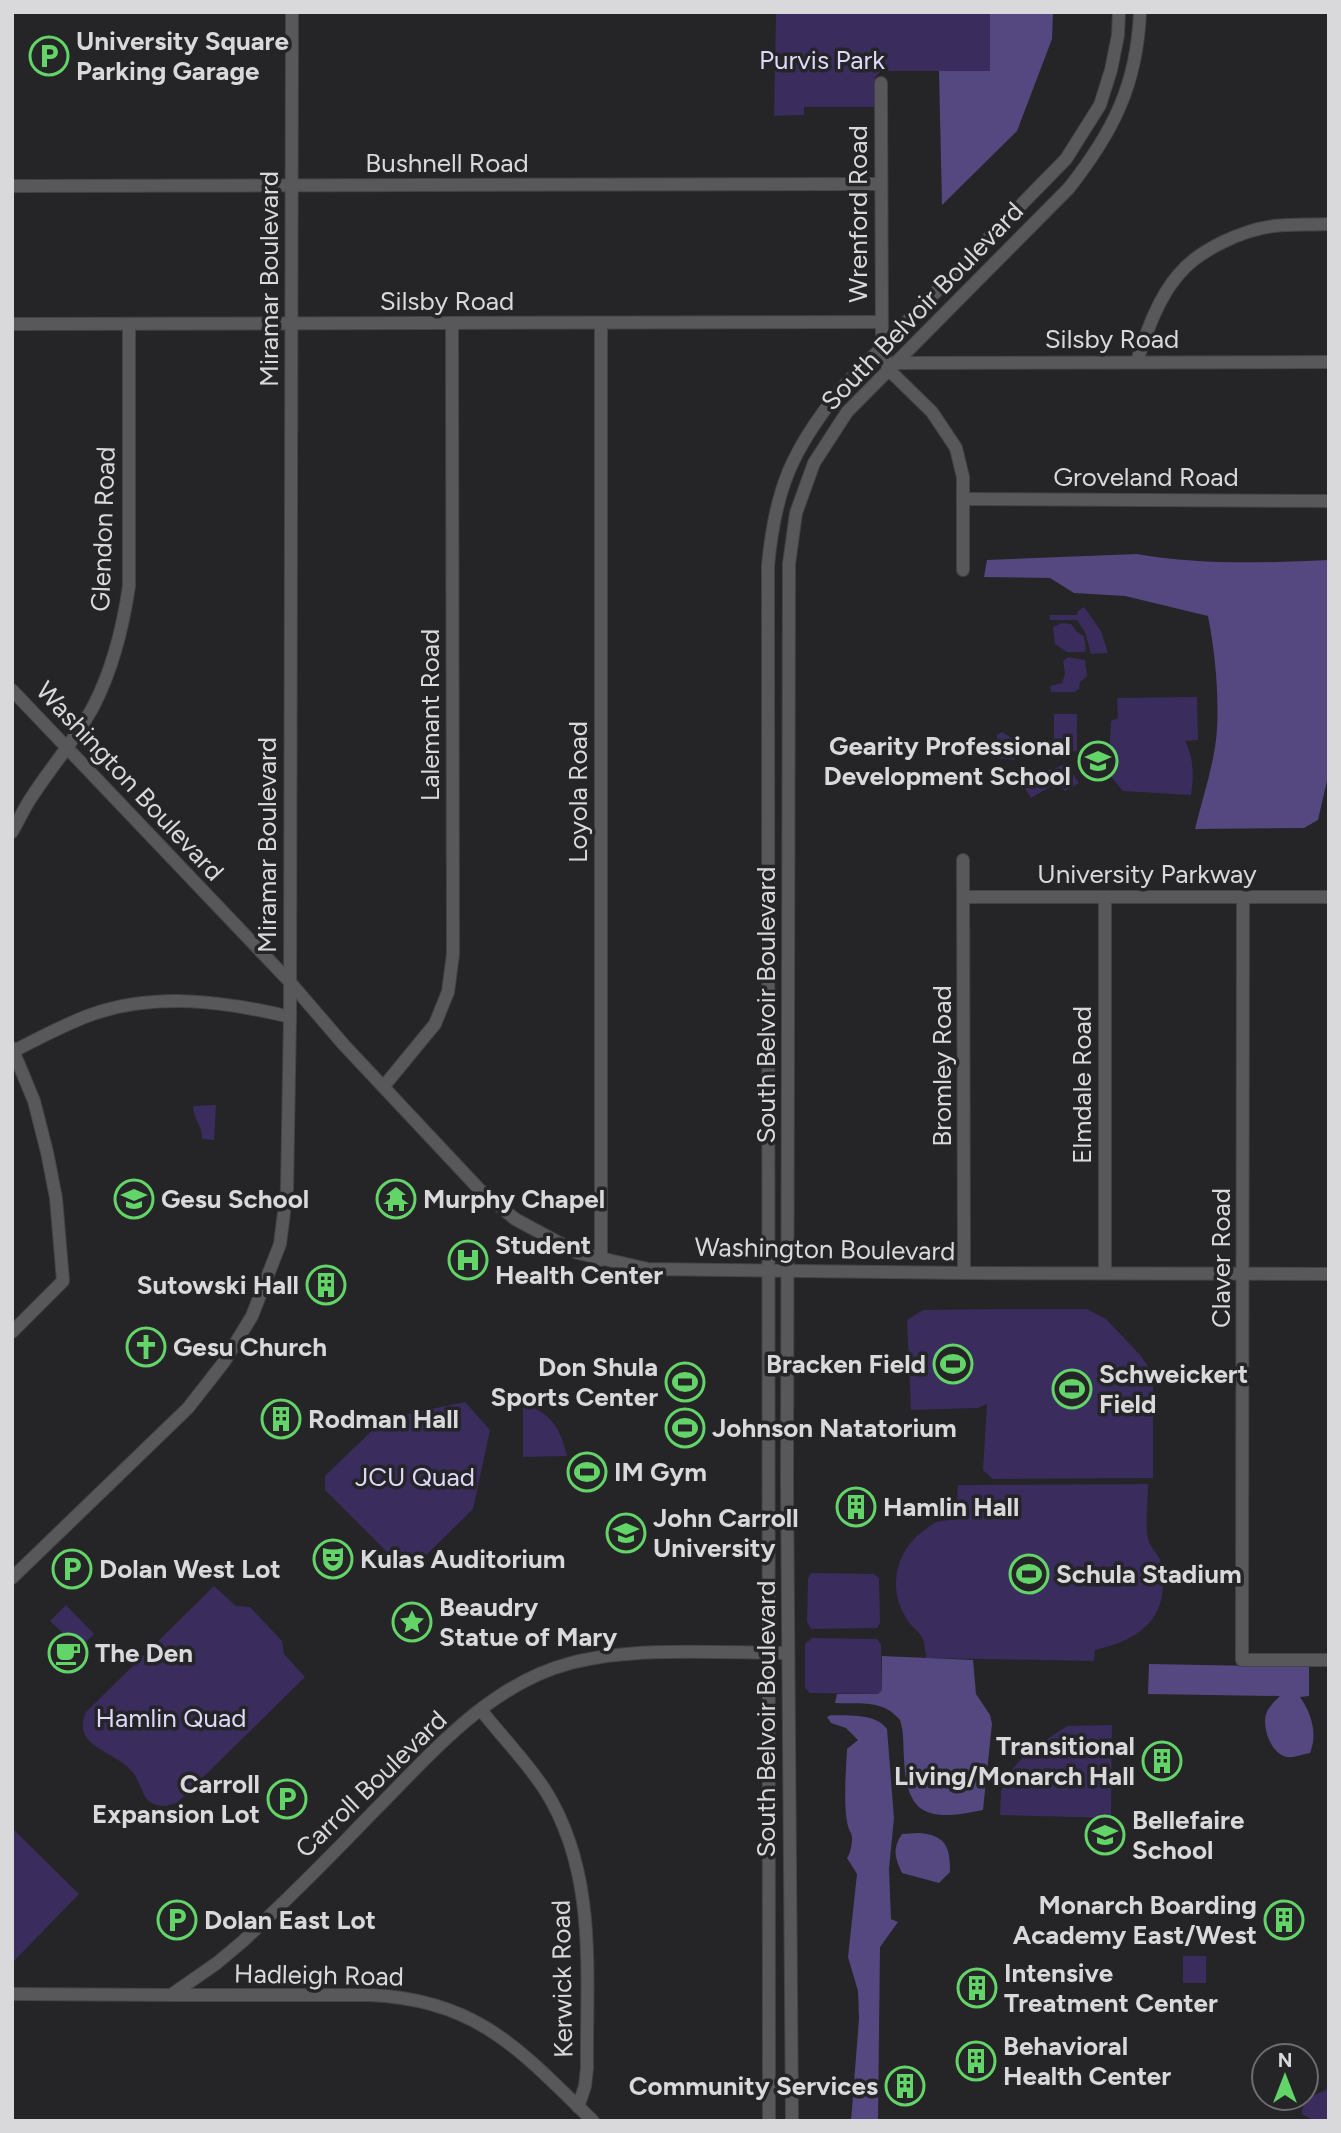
<svg xmlns="http://www.w3.org/2000/svg" width="1341" height="2133" viewBox="0 0 1341 2133" font-family="Figtree,sans-serif">
<style>
.green{fill:#3a2c5d}
.forest{fill:#55477f}
.lines{fill:none;stroke-linecap:round;stroke-linejoin:round}
.minor-casing{stroke:#434245;stroke-width:14}
.minor{stroke:#58585b;stroke-width:12}
.labels{text-anchor:middle;stroke-width:7;stroke-linejoin:round;paint-order:stroke}
.poi-label{font-size:26px;font-weight:bold;fill:#d9d8da;stroke:#252427;text-anchor:start}
.park-label{font-size:26px;fill:#dfd8fb;stroke:#252427}
.street-label{font-size:26px;fill:#d9d8da;stroke:#252427}
</style>
<rect width="100%" height="100%" fill="#252427"/>
<g class="green">
<path d="M 776,12 L 990,12 L 990,71 L 881,71 L 875,77 L 875,107 L 804,107 L 804,115 L 774,116 Z"/>
<path d="M 1084,607 L 1101,631 L 1108,653 L 1091,654 L 1085,632 L 1077,620 L 1050,620 L 1050,615 L 1077,615 L 1078,611 Z"/>
<path d="M 1062,623 L 1071,624 L 1077,632 L 1084,636 L 1086,650 L 1084,652 L 1067,652 L 1055,644 L 1053,627 Z"/>
<path d="M 1068,657 L 1085,660 L 1087,676 L 1080,682 L 1079,689 L 1074,692 L 1051,692 L 1050,686 L 1062,683 L 1065,674 L 1063,661 Z"/>
<path d="M 1197,697 L 1198,740 L 1185,741 C 1194,758 1194,777 1191,795 L 1123,791 L 1108,773 L 1111,721 L 1118,718 L 1117,698 Z"/>
<rect x="1054" y="714" width="23" height="37"/>
<path d="M 1002,732 L 1015,740 L 1015,760 L 997,758 L 997,735 Z"/>
<path d="M 1066,763 L 1079,783 L 1065,791 L 1058,782 L 1031,798 L 1023,785 L 1049,769 L 1052,770 Z"/>
<path d="M 216,1105 L 214,1140 L 202,1139 C 203,1127 193,1118 193,1106 Z"/>
<path d="M 1004,1309 L 1087,1309 L 1106,1319 L 1141,1356 L 1151,1371 L 1153,1383 L 1153,1478 L 993,1479 L 983,1470 L 987,1404 L 978,1408 L 911,1410 L 907,1320 L 923,1310 Z"/>
<path d="M 465,1402 L 490,1430 L 473,1509 L 412,1569 L 404,1569 L 325,1490 L 325,1476 L 384,1419 Z"/>
<path d="M 525,1403 C 552,1415 560,1428 567,1456 L 523,1457 L 523,1405 Z"/>
<path d="M 577,1455 L 598,1455 L 598,1488 L 577,1489 Z"/>
<path d="M 1148,1484 C 1148,1500 1145,1524 1148,1539 C 1150,1548 1159,1554 1161,1563 C 1171,1616 1143,1639 1095,1650 L 1094,1661 L 926,1658 C 924,1627 917,1637 905,1616 C 887,1586 897,1548 926,1529 C 930,1526 935,1522 940,1521 C 945,1520 951,1520 956,1520 L 958,1485 Z"/>
<path d="M 811,1573 L 874,1574 L 879,1578 L 880,1623 L 877,1628 L 811,1629 L 807,1622 L 808,1579 Z"/>
<path d="M 214,1586 L 236,1606 L 250,1607 L 282,1641 L 284,1654 L 305,1677 L 177,1803 C 168,1806 159,1808 150,1802 C 142,1796 140,1782 134,1774 C 117,1750 70,1748 86,1712 Z"/>
<path d="M 66,1605 L 94,1634 L 79,1649 L 50,1621 Z"/>
<path d="M 812,1638 L 877,1639 L 881,1645 L 882,1690 L 878,1694 L 810,1693 L 805,1688 L 805,1644 Z"/>
<path d="M 1112,1725 L 1111,1818 L 1000,1815 L 1001,1791 L 1013,1768 L 1028,1752 L 1067,1726 Z"/>
<path d="M 12,1828 L 79,1894 L 12,1963 Z"/>
<rect x="1183" y="1956" width="23" height="27"/>
<path d="M 1329,2074 L 1329,2121 L 1314,2121 L 1302,2114 C 1302,2098 1315,2095 1328,2089 Z"/>
</g>
<g class="forest">
<path d="M 990,12 L 1053,12 L 1052,39 L 1017,131 L 942,205 L 939,71 L 990,71 Z"/>
<path d="M 1137,554 C 1200,565 1265,563 1329,560 L 1329,772 L 1318,820 L 1304,828 L 1195,829 C 1203,796 1215,762 1217,729 C 1219,692 1215,652 1208,616 L 1125,596 L 1074,593 L 1050,578 L 984,577 L 987,560 Z"/>
<path d="M 882,1656 L 973,1660 L 976,1694 L 990,1715 L 992,1724 L 983,1810 C 930,1821 906,1818 904,1758 C 903,1744 904,1732 900,1720 C 883,1699 860,1704 835,1703 L 837,1694 L 878,1694 L 882,1690 Z"/>
<path d="M 1149,1664 L 1309,1667 L 1309,1696 L 1300,1697 C 1311,1713 1318,1733 1310,1753 C 1303,1754 1294,1758 1287,1757 C 1271,1754 1262,1728 1266,1714 C 1269,1706 1275,1701 1280,1696 L 1148,1694 Z"/>
<path d="M 831,1715 C 850,1716 875,1713 887,1729 L 894,1818 L 889,1869 L 891,1919 L 898,1922 L 880,1947 L 878,2121 L 851,2121 L 859,2019 L 858,1991 L 848,1957 L 857,1874 L 847,1858 C 851,1852 852,1844 852,1837 C 851,1830 850,1834 848,1826 C 843,1806 846,1770 847,1749 L 858,1740 L 846,1728 L 831,1723 L 827,1717 Z"/>
<path d="M 919,1833 C 946,1835 950,1847 950,1872 L 939,1883 L 902,1873 C 895,1858 892,1849 902,1834 Z"/>
</g>
<g class="lines">
<defs>
<g id="minor">
<path d="M 881,83 L 882,348 L 889,370 L 932,412 L 956,448 L 963,477 L 963,570"/>
<path d="M 12,186 L 881,184"/>
<path d="M 12,324 L 881,322"/>
<path d="M 601,324 L 601,1260"/>
<path d="M 1137,361 C 1147,331 1158,298 1179,274 C 1200,249 1243,230 1274,226 C 1292,224 1311,225 1329,224"/>
<path d="M 896,363 L 1329,362"/>
<path d="M 964,499 L 1329,501"/>
<path d="M 12,690 L 289,981 L 344,1045 L 480,1190 L 515,1219 L 578,1253 L 648,1269 L 964,1273 L 1329,1274"/>
<path d="M 12,832 C 19,820 25,806 33,795 C 53,764 77,738 94,705 C 113,668 123,627 129,586 L 129,324"/>
<path d="M 963,860 L 964,1273"/>
<path d="M 964,897 L 1329,897"/>
<path d="M 1105,897 L 1105,1273"/>
<path d="M 1243,897 L 1242,1660 L 1329,1660"/>
<path d="M 12,1048 L 34,1101 L 47,1152 L 56,1198 L 63,1281 L 12,1332"/>
<path d="M 12,1052 C 37,1039 63,1025 90,1015 C 155,992 224,1001 290,1017"/>
<path d="M 384,1086 L 435,1024 L 448,992 L 453,954 L 452,324"/>
<path d="M 12,1578 L 188,1408 L 224,1362 L 252,1316 L 280,1244 L 287,1189 L 290,1017 L 292,12"/>
<path d="M 481,1710 C 502,1737 527,1762 545,1790 C 598,1874 586,1974 587,2068 L 585,2086 L 578,2107"/>
<path d="M 12,1994 L 171,1995 L 217,1963 L 242,1942 C 287,1900 331,1856 374,1811 C 431,1754 489,1684 571,1663 C 635,1646 721,1653 788,1653"/>
<path d="M 171,1995 L 369,1995 C 477,1999 520,2050 593,2121"/>
<path d="M 769,2121 L 768,566 C 775,489 792,450 840,390 L 1066,159 L 1100,105 L 1111,70 L 1118,35 L 1119,12"/>
<path d="M 792,2121 L 787,1483 L 789,564 L 796,513 L 814,463 L 847,412 L 1069,188 C 1113,132 1137,85 1140,12"/>
</g>
</defs>
<use href="#minor" class="minor-casing"/>
<use href="#minor" class="minor"/>
</g>
<defs>
<symbol id="parking-ring" viewBox="-11 -11 22 22"><circle r="9.5" fill="#252427" stroke="#63d468" stroke-width="1.5"/><path d="M-3.5-5.5H1a3.5 3.5 0 0 1 0 7H-1V5.5H-3.5ZM-1-3.4V-.6H.8a1.4 1.4 0 0 0 0-2.8Z" fill="#63d468"/></symbol>
<symbol id="school-ring" viewBox="-11 -11 22 22"><circle r="9.5" fill="#252427" stroke="#63d468" stroke-width="1.5"/><path d="M0-5L7-2L0 1L-7-2ZM-4 1L0 2.5L4 1V4Q0 6-4 4Z" fill="#63d468"/></symbol>
<symbol id="temple-ring" viewBox="-11 -11 22 22"><circle r="9.5" fill="#252427" stroke="#63d468" stroke-width="1.5"/><path d="M0-6L5-2H3V0L6.5 2.5H4V6H1.5V3h-3V6H-4V2.5H-6.5L-3 0V-2H-5Z" fill="#63d468"/></symbol>
<symbol id="hospital-ring" viewBox="-11 -11 22 22"><circle r="9.5" fill="#252427" stroke="#63d468" stroke-width="1.5"/><path d="M-5-5h3v3.5h4V-5h3V5h-3V1.5h-4V5h-3Z" fill="#63d468"/></symbol>
<symbol id="building-ring" viewBox="-11 -11 22 22"><circle r="9.5" fill="#252427" stroke="#63d468" stroke-width="1.5"/><path d="M-4-6H4V6H1V3H-1V6H-4ZM-2.5-4.3h1.7v1.8h-1.7ZM.8-4.3h1.7v1.8H.8ZM-2.5-1h1.7V.8h-1.7ZM.8-1h1.7V.8H.8Z" fill="#63d468"/></symbol>
<symbol id="church-ring" viewBox="-11 -11 22 22"><circle r="9.5" fill="#252427" stroke="#63d468" stroke-width="1.5"/><path d="M-1.2-6h2.4v3.5h3.3v2.4h-3.3V6h-2.4V-.1h-3.3v-2.4h3.3Z" fill="#63d468"/></symbol>
<symbol id="stadium-ring" viewBox="-11 -11 22 22"><circle r="9.5" fill="#252427" stroke="#63d468" stroke-width="1.5"/><path d="M0-5a6.5 5 0 1 0 0 10a6.5 5 0 1 0 0-10ZM-3.5-1.8h7v3.6h-7Z" fill="#63d468"/></symbol>
<symbol id="university-ring" viewBox="-11 -11 22 22"><circle r="9.5" fill="#252427" stroke="#63d468" stroke-width="1.5"/><path d="M0-5L7-2L0 1L-7-2ZM-4 1L0 2.5L4 1V4Q0 6-4 4Z" fill="#63d468"/></symbol>
<symbol id="theatre-ring" viewBox="-11 -11 22 22"><circle r="9.5" fill="#252427" stroke="#63d468" stroke-width="1.5"/><path d="M-5-5.5Q0-4 5-5.5V0Q5 5 0 6Q-5 5-5 0ZM-3.3-2.5H-1v1.5H-3.3ZM1-2.5H3.3v1.5H1ZM-2.8 1Q0 5.5 2.8 1Z" fill="#63d468"/></symbol>
<symbol id="sight-ring" viewBox="-11 -11 22 22"><circle r="9.5" fill="#252427" stroke="#63d468" stroke-width="1.5"/><path d="M0-6L1.8-2.2L6-1.7L2.9 1.2L3.7 5.4L0 3.3L-3.7 5.4L-2.9 1.2L-6-1.7L-1.8-2.2Z" fill="#63d468"/></symbol>
<symbol id="cafe-ring" viewBox="-11 -11 22 22"><circle r="9.5" fill="#252427" stroke="#63d468" stroke-width="1.5"/><path d="M-5.5-4.5H6V0H3Q3 3.5 0 3.5H-2.5Q-5.5 3.5-5.5 0ZM3-3.2v2h1.7v-2ZM-6 4.5H4V6H-6Z" fill="#63d468"/></symbol>
</defs>
<g fill-rule="evenodd">
<use href="#parking-ring" x="27" y="34" width="44" height="44"/>
<use href="#school-ring" x="1076" y="739" width="44" height="44"/>
<use href="#school-ring" x="112" y="1177" width="44" height="44"/>
<use href="#temple-ring" x="374" y="1177" width="44" height="44"/>
<use href="#hospital-ring" x="446" y="1238" width="44" height="44"/>
<use href="#building-ring" x="304" y="1263" width="44" height="44"/>
<use href="#church-ring" x="124" y="1325" width="44" height="44"/>
<use href="#stadium-ring" x="931" y="1342" width="44" height="44"/>
<use href="#stadium-ring" x="663" y="1360" width="44" height="44"/>
<use href="#stadium-ring" x="1050" y="1367" width="44" height="44"/>
<use href="#building-ring" x="259" y="1397" width="44" height="44"/>
<use href="#stadium-ring" x="663" y="1406" width="44" height="44"/>
<use href="#stadium-ring" x="565" y="1450" width="44" height="44"/>
<use href="#building-ring" x="834" y="1485" width="44" height="44"/>
<use href="#university-ring" x="604" y="1511" width="44" height="44"/>
<use href="#theatre-ring" x="311" y="1537" width="44" height="44"/>
<use href="#parking-ring" x="50" y="1547" width="44" height="44"/>
<use href="#stadium-ring" x="1007" y="1552" width="44" height="44"/>
<use href="#sight-ring" x="390" y="1600" width="44" height="44"/>
<use href="#cafe-ring" x="46" y="1631" width="44" height="44"/>
<use href="#building-ring" x="1140" y="1739" width="44" height="44"/>
<use href="#parking-ring" x="265" y="1777" width="44" height="44"/>
<use href="#school-ring" x="1083" y="1813" width="44" height="44"/>
<use href="#parking-ring" x="155" y="1898" width="44" height="44"/>
<use href="#building-ring" x="1262" y="1898" width="44" height="44"/>
<use href="#building-ring" x="955" y="1966" width="44" height="44"/>
<use href="#building-ring" x="954" y="2039" width="44" height="44"/>
<use href="#building-ring" x="883" y="2064" width="44" height="44"/>
</g>
<g class="labels">
<g class="poi-label">
<text x="76" y="50">University Square<tspan x="76" dy="30">Parking Garage</tspan></text>
<text x="1071" y="755" text-anchor="end">Gearity Professional<tspan x="1071" dy="30">Development School</tspan></text>
<text x="161" y="1208">Gesu School</text>
<text x="423" y="1208">Murphy Chapel</text>
<text x="495" y="1254">Student<tspan x="495" dy="30">Health Center</tspan></text>
<text x="299" y="1294" text-anchor="end">Sutowski Hall</text>
<text x="173" y="1356">Gesu Church</text>
<text x="926" y="1373" text-anchor="end">Bracken Field</text>
<text x="658" y="1376" text-anchor="end">Don Shula<tspan x="658" dy="30">Sports Center</tspan></text>
<text x="1099" y="1383">Schweickert<tspan x="1099" dy="30">Field</tspan></text>
<text x="308" y="1428">Rodman Hall</text>
<text x="712" y="1437">Johnson Natatorium</text>
<text x="614" y="1481">IM Gym</text>
<text x="883" y="1516">Hamlin Hall</text>
<text x="653" y="1527">John Carroll<tspan x="653" dy="30">University</tspan></text>
<text x="360" y="1568">Kulas Auditorium</text>
<text x="99" y="1578">Dolan West Lot</text>
<text x="1056" y="1583">Schula Stadium</text>
<text x="439" y="1616">Beaudry<tspan x="439" dy="30">Statue of Mary</tspan></text>
<text x="95" y="1662">The Den</text>
<text x="1135" y="1755" text-anchor="end">Transitional<tspan x="1135" dy="30">Living/Monarch Hall</tspan></text>
<text x="260" y="1793" text-anchor="end">Carroll<tspan x="260" dy="30">Expansion Lot</tspan></text>
<text x="1132" y="1829">Bellefaire<tspan x="1132" dy="30">School</tspan></text>
<text x="1257" y="1914" text-anchor="end">Monarch Boarding<tspan x="1257" dy="30">Academy East/West</tspan></text>
<text x="204" y="1929">Dolan East Lot</text>
<text x="1004" y="1982">Intensive<tspan x="1004" dy="30">Treatment Center</tspan></text>
<text x="1003" y="2055">Behavioral<tspan x="1003" dy="30">Health Center</tspan></text>
<text x="878" y="2095" text-anchor="end">Community Services</text>
</g>
<g class="park-label">
<text x="822" y="69">Purvis Park</text>
<text x="415" y="1486">JCU Quad</text>
<text x="171" y="1727">Hamlin Quad</text>
</g>
<g class="street-label">
<text x="447" y="172">Bushnell Road</text>
<text transform="translate(858 214) rotate(-90)" y="9">Wrenford Road</text>
<text transform="translate(269 279) rotate(-90)" y="9">Miramar Boulevard</text>
<text x="447" y="310">Silsby Road</text>
<text transform="translate(922 306) rotate(-46)" y="9">South Belvoir Boulevard</text>
<text x="1112" y="348">Silsby Road</text>
<text x="1146" y="486">Groveland Road</text>
<text transform="translate(103 529) rotate(-88)" y="9">Glendon Road</text>
<text transform="translate(430 715) rotate(-90)" y="9">Lalemant Road</text>
<text transform="translate(130 781) rotate(47)" y="9">Washington Boulevard</text>
<text transform="translate(578 792) rotate(-90)" y="9">Loyola Road</text>
<text transform="translate(267 845) rotate(-90)" y="9">Miramar Boulevard</text>
<text x="1147" y="883">University Parkway</text>
<text transform="translate(766 1005) rotate(-90)" y="9">South Belvoir Boulevard</text>
<text transform="translate(942 1066) rotate(-90)" y="9">Bromley Road</text>
<text transform="translate(1082 1085) rotate(-90)" y="9">Elmdale Road</text>
<text transform="translate(825 1249) rotate(1)" y="9">Washington Boulevard</text>
<text transform="translate(1221 1258) rotate(-90)" y="9">Claver Road</text>
<text transform="translate(766 1719) rotate(-90)" y="9">South Belvoir Boulevard</text>
<text transform="translate(371 1784) rotate(-44)" y="9">Carroll Boulevard</text>
<text transform="translate(319 1975) rotate(1)" y="9">Hadleigh Road</text>
<text transform="translate(562 1979) rotate(-91)" y="9">Kerwick Road</text>
</g>
</g>
<rect width="1341" height="2133" fill="none" stroke="#d9d8da" stroke-width="28"/>
<g transform="translate(1285 2077)"><circle r="33" fill="#252427" stroke="#6d6c6f" stroke-width="2"/>
<path d="M0-5L12 26L0 18L-12 26Z" fill="#63d468"/>
<text y="-10" font-size="19" font-weight="bold" text-anchor="middle" fill="#d9d8da">N</text>
</g>
</svg>
